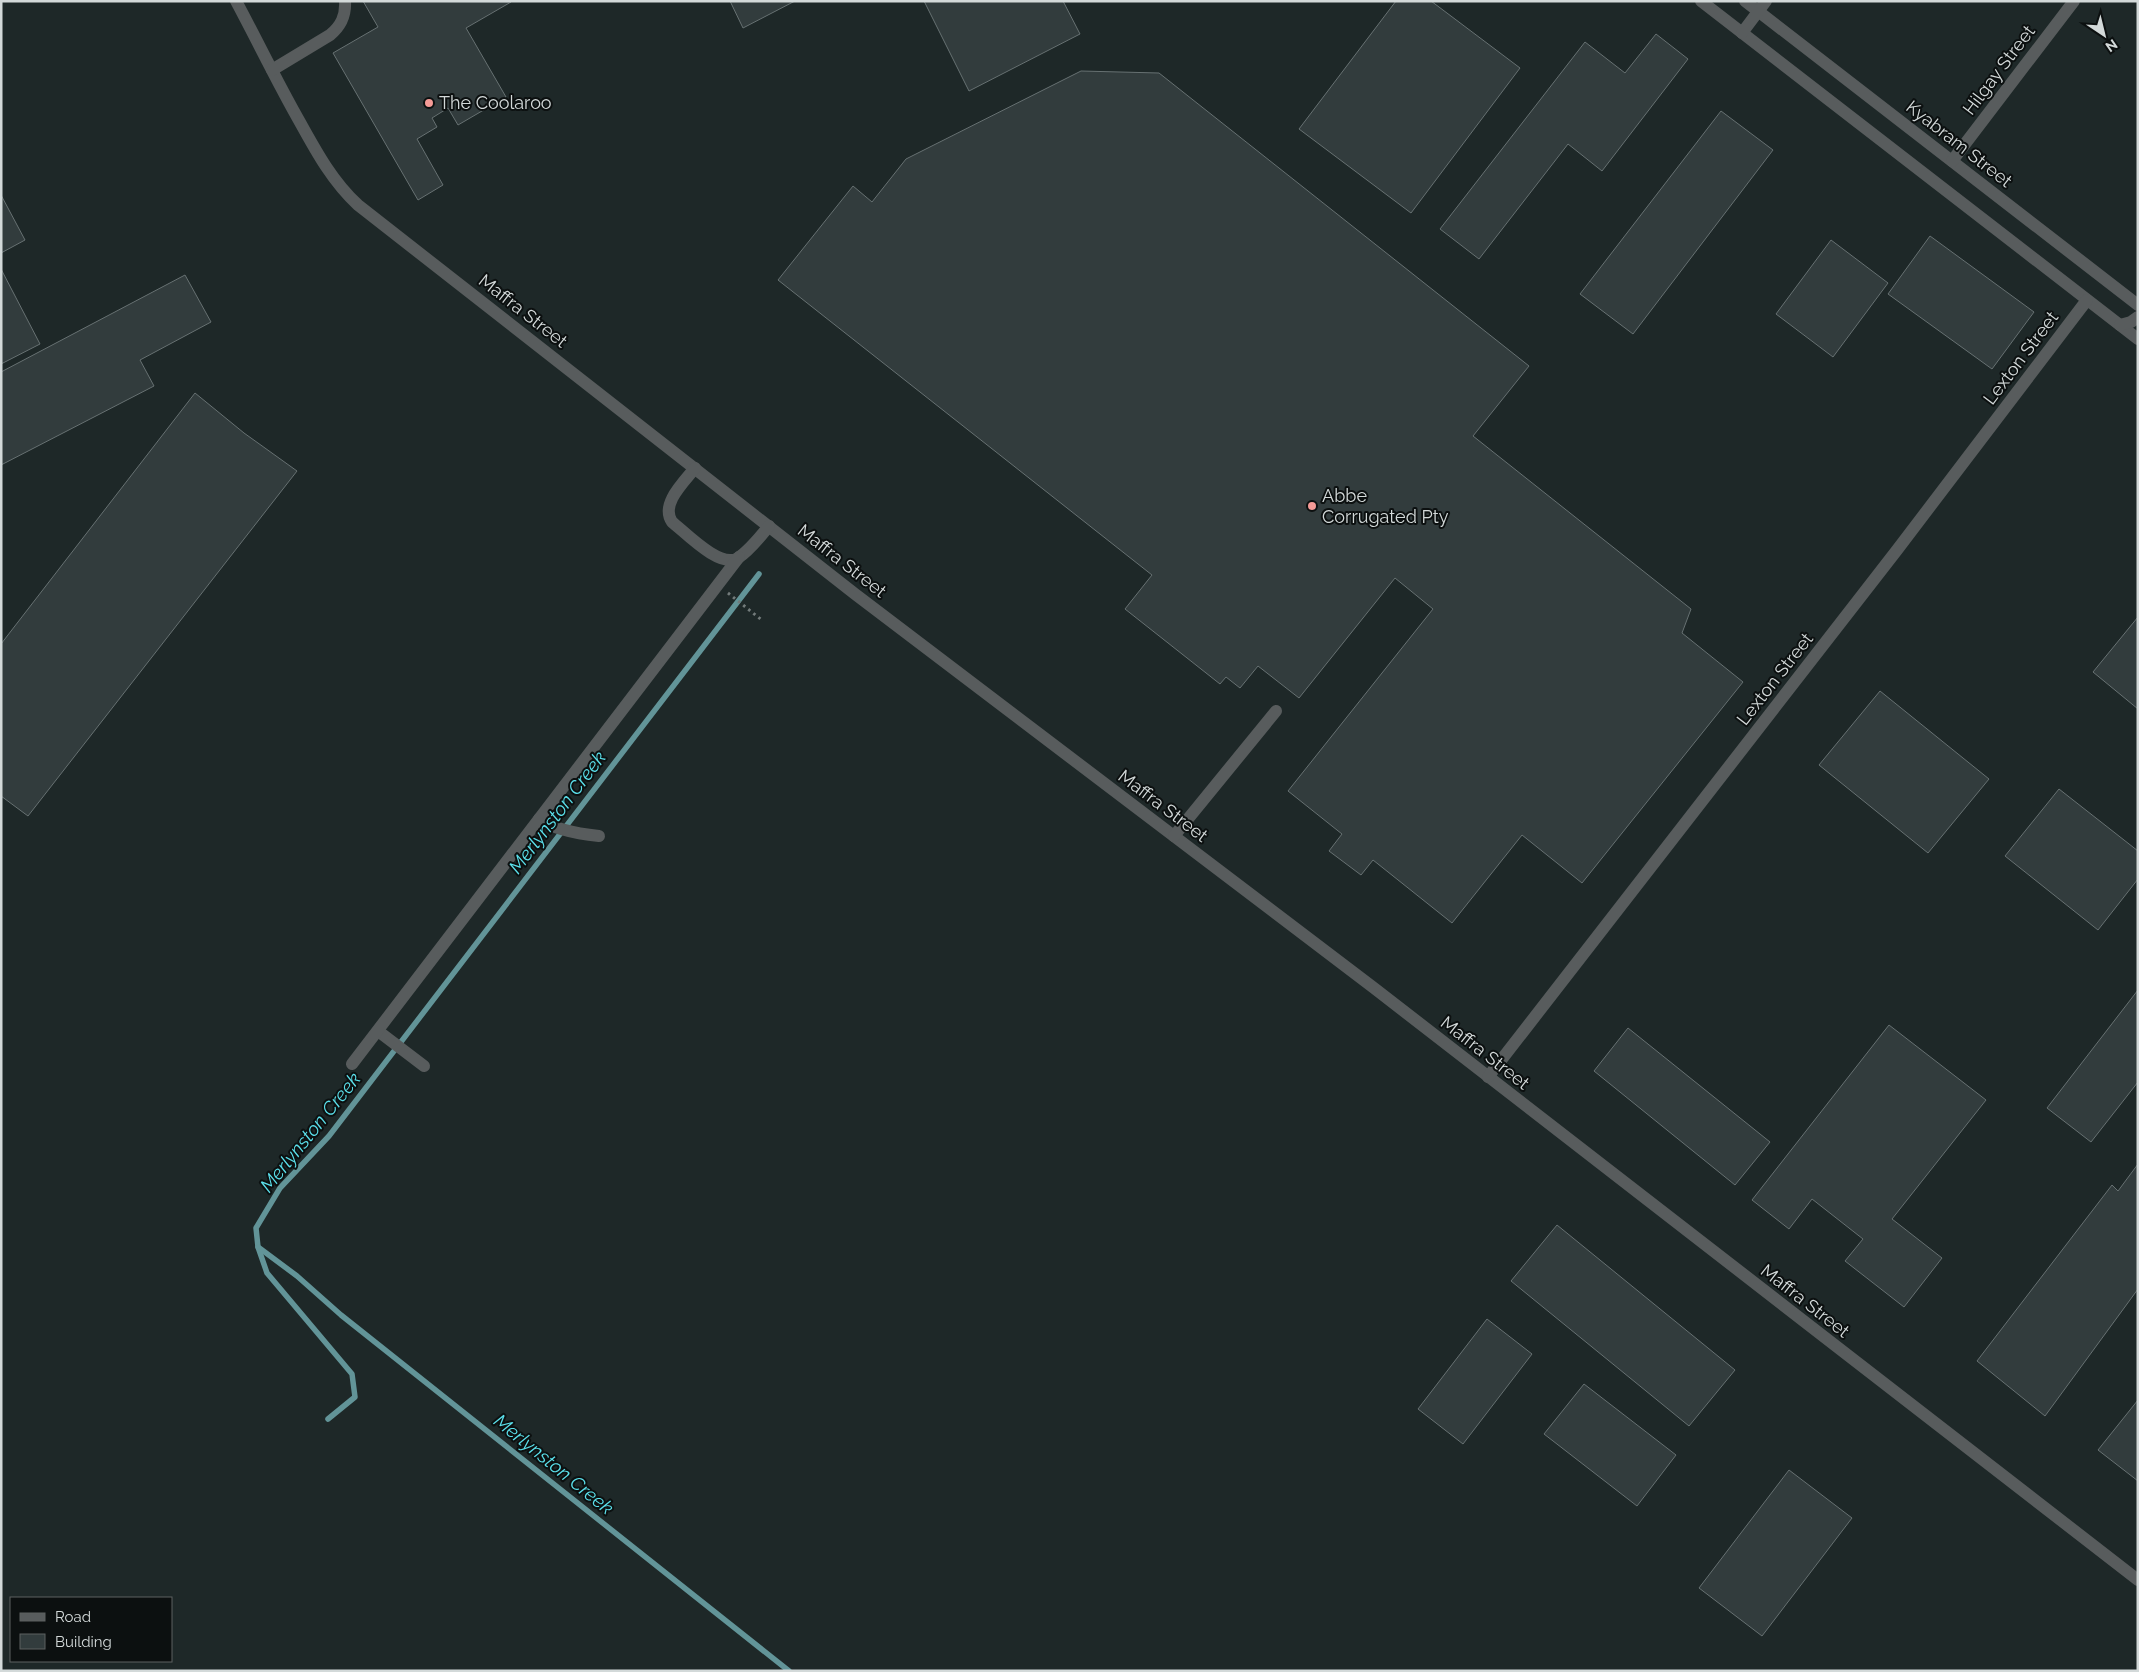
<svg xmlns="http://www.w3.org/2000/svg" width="2139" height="1672" viewBox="0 0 2139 1672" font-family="Raleway,sans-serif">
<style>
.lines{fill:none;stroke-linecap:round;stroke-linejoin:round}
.stream{stroke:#629498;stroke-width:5.5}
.building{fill:#323c3d;stroke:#677172}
.path{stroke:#737b7b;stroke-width:3;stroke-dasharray:2.5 4;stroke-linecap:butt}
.minor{stroke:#585c5d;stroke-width:12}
.poi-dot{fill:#f59b97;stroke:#0c1010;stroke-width:2}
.labels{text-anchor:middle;stroke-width:4;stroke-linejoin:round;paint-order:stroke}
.street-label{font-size:18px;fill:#d3d9d9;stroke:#0c1010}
.poi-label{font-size:18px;fill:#d3d9d9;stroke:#0c1010;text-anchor:start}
.water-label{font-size:19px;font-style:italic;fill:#5be0eb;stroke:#0c1010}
</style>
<rect width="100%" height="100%" fill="#1e2828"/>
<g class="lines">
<g class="stream">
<path d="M 759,574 L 329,1136 L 280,1188 L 256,1228 L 258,1247 L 297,1276 L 341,1315 L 789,1671"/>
<path d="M 258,1247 L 267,1273 L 352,1374 L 355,1397 L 328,1419"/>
</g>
</g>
<g class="building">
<path d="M 363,1 L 511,2 L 466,28 L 506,97 L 458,125 L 448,108 L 432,118 L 437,127 L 417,139 L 443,185 L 418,200 L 333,53 L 378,27 Z"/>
<path d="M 730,1 L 795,1 L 743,28 Z"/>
<path d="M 924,1 L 1063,1 L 1080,34 L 969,91 Z"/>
<path d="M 1396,1 L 1431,1 L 1520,68 L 1411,213 L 1299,129 Z"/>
<path d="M 1656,34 L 1688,59 L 1602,171 L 1568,144 L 1479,259 L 1440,229 L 1585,42 L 1625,73 Z"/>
<path d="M 1081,71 L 1159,73 L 1529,366 L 1473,436 L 1691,609 L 1682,633 L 1743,682 L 1582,883 L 1522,835 L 1452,923 L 1373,860 L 1361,875 L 1329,851 L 1342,834 L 1288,791 L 1433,609 L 1395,578 L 1299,698 L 1258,666 L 1240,688 L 1226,677 L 1220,684 L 1125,609 L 1152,575 L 778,280 L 853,186 L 872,202 L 906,159 Z"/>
<path d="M 1721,111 L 1773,150 L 1633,334 L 1580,294 Z"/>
<path d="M 1,195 L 25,240 L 1,253 Z"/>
<path d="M 1930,236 L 2034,312 L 1992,369 L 1888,294 Z"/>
<path d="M 1831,240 L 1888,283 L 1833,357 L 1776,314 Z"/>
<path d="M 1,269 L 40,344 L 1,364 Z"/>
<path d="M 185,275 L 211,322 L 140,360 L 154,386 L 1,465 L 1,372 Z"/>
<path d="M 195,393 L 244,433 L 297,471 L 28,816 L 1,796 L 1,644 Z"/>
<path d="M 2138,617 L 2138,709 L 2093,672 Z"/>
<path d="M 1880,691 L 1989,779 L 1928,853 L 1819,765 Z"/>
<path d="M 2059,789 L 2138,851 L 2138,879 L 2098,930 L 2005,856 Z"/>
<path d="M 2138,990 L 2138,1082 L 2091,1142 L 2047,1108 Z"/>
<path d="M 1889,1025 L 1986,1100 L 1892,1219 L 1942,1258 L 1904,1307 L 1845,1261 L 1863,1239 L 1812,1199 L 1789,1229 L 1752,1200 Z"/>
<path d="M 1628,1028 L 1770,1142 L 1735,1185 L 1594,1071 Z"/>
<path d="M 2138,1164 L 2138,1289 L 2045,1416 L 1977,1361 L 2112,1185 L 2118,1191 Z"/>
<path d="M 1557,1225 L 1735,1370 L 1689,1426 L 1511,1281 Z"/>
<path d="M 1487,1319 L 1532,1354 L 1463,1444 L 1418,1409 Z"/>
<path d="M 1584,1384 L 1676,1455 L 1637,1506 L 1544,1434 Z"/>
<path d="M 2138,1400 L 2138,1481 L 2098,1450 Z"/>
<path d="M 1789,1470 L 1852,1518 L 1762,1636 L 1699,1588 Z"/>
</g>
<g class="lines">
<path class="path" d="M 728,593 L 763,621"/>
<g class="minor">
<path d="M 236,1 C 258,42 278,84 301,124 C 317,153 333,182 358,205 L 855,594 L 1374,988 L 2138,1580"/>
<path d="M 1701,1 L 2138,339"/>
<path d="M 1745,1 L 2138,305"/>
<path d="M 1742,33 L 1766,1"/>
<path d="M 272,70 L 330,35 C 341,26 346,16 345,1"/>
<path d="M 1952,161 L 2074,1"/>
<path d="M 2120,325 L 2131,322 L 2138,317"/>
<path d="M 695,468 C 684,482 660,504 672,522 C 686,533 720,569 738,558 C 750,550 760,537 769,526"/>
<path d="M 539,819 C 555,830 580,834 599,836"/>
<path d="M 1174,836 L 1276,711"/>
<path d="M 378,1031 L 424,1066"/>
<path d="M 352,1064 L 739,557"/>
<path d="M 1488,1077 L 1897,550 L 2087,300"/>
</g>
</g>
<g class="poi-dot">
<circle cx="429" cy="103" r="5"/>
<circle cx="1312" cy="506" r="5"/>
</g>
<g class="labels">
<g class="street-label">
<text transform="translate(1999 70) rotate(-53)" y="6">Hilgay Street</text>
<text transform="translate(1959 144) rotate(38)" y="6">Kyabram Street</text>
<text transform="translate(523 311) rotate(38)" y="6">Maffra Street</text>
<text transform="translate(2021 358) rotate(-53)" y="6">Lexton Street</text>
<text transform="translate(842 561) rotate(38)" y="6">Maffra Street</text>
<text transform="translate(1775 679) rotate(-52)" y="6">Lexton Street</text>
<text transform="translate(1163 806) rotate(37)" y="6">Maffra Street</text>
<text transform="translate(1485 1053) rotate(38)" y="6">Maffra Street</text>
<text transform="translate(1805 1301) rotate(38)" y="6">Maffra Street</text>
</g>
<g class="poi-label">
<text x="439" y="109">The Coolaroo</text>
<text x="1322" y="502">Abbe<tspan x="1322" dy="21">Corrugated Pty</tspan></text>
</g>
<g class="water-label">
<text transform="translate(557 812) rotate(-53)" y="7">Merlynston Creek</text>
<text transform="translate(310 1132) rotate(-51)" y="7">Merlynston Creek</text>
<text transform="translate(554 1464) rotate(39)" y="7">Merlynston Creek</text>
</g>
</g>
<rect width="2139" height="1672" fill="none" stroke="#d3d9d9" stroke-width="5"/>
<rect x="10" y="1597" width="162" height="65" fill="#0c1010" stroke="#5c6060"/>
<rect x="20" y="1613" width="25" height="8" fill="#585c5d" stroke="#5c6060"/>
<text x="55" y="1622" font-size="15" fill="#d3d9d9">Road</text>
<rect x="20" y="1634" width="25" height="15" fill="#323c3d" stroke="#5c6060"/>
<text x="55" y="1647" font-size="15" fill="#d3d9d9">Building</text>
<g transform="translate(2104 35) rotate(145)" stroke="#0c1010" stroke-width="4" paint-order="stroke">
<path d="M0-4L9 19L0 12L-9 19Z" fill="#d3d9d9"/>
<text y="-8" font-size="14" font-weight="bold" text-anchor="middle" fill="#d3d9d9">N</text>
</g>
</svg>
